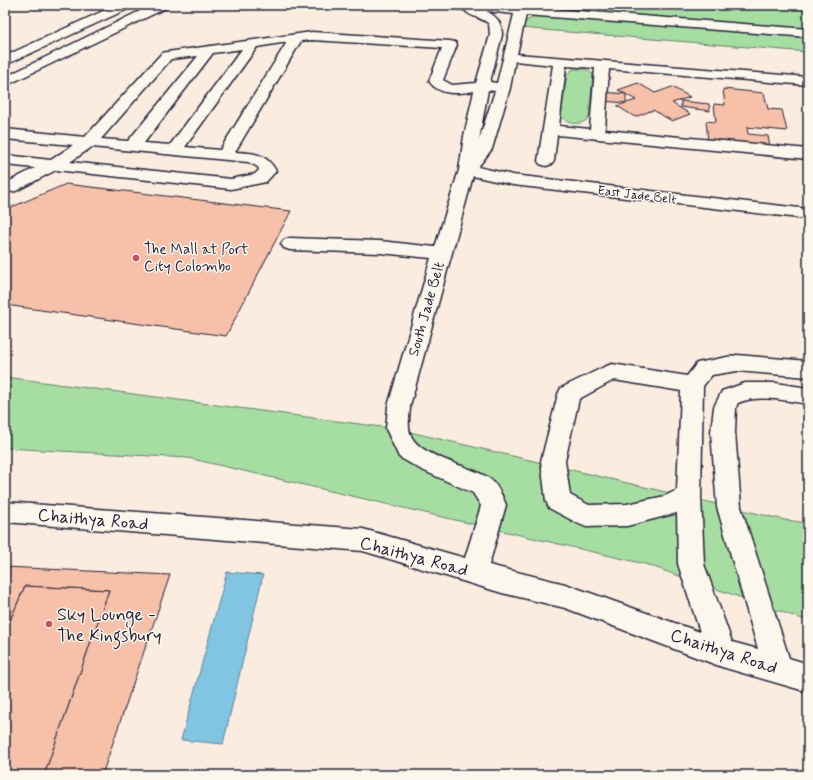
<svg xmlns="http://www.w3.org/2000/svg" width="813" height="780" viewBox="0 0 813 780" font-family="Mynerve,sans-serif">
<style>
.green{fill:#a6dea2;stroke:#64806e}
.water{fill:#81c5e2;stroke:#5b849f}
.building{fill:#f6c0a9;stroke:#22223b}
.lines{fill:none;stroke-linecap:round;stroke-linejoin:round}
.minor-casing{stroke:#22223b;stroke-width:3}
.minor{fill:#fbf7ec;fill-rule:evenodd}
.poi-dot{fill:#d1495b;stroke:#fbf7ec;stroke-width:1.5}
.labels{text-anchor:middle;stroke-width:3;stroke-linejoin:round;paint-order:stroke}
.far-street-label{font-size:13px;fill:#22223b;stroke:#fbf7ec}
.poi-label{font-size:15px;fill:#22223b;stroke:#fbf7ec;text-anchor:start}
.street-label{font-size:15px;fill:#22223b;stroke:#fbf7ec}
.near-street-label{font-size:18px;fill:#22223b;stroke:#fbf7ec}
.near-poi-label{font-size:18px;fill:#22223b;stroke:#fbf7ec;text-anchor:start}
</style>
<rect width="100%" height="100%" fill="#faecdf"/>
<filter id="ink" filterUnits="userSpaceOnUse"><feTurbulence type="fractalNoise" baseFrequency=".025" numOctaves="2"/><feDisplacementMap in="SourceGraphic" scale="8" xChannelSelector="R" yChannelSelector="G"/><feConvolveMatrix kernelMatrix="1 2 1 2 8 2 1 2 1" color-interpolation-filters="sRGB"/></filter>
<g filter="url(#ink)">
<g class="green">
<path d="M 562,5 L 785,5 L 808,7 L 808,52 L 520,28 C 529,14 545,15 560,15 Z"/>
<path d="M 573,69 L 585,69 L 593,74 L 589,118 C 582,126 566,125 561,116 L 567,74 Z"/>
<path d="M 5,377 L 397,429 L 785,520 L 808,523 L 808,621 L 645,564 L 188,458 L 5,448 Z"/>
</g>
<path class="water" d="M 227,572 L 263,575 L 223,744 L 181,740 Z"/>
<g class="building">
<path d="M 638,83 L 655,93 L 672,87 L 690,97 L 672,103 L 690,114 L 672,121 L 653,110 L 635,117 L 617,106 L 636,100 L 618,90 Z"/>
<path d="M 723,89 L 764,93 L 768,109 L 782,110 L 787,131 L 747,127 L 748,134 L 768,136 L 770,147 L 708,141 L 706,121 L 716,122 L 714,104 L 725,105 Z"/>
<path d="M 602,92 L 626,94 L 626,103 L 602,101 Z"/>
<path d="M 681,101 L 709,104 L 710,111 L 681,107 Z"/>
<path d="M 66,184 L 291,211 L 226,336 L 5,305 L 5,210 Z"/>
<path d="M 5,567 L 170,575 L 102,775 L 44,775 L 109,590 L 25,586 L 5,632 Z"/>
<path d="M 25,586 L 109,590 L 44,775 L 5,775 L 5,632 Z"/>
</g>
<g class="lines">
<defs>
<g id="minor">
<path d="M 116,5 L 132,5 L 130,8 L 5,65 L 5,56 Z"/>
<path d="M 152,5 L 168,5 L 166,8 L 5,86 L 5,77 Z"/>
<path d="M 446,5 L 517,6 L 519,5 L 531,5 L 529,7 L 808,29 L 808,37 L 526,15 L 517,54 L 808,77 L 808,85 L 609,69 L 605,130 L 808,149 L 808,159 L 557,135 L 554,161 L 552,164 L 546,166 L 540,164 L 538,161 L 553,65 L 515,61 L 510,88 L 492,149 L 478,167 L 513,175 L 808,209 L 808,219 L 513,185 L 473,176 L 410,406 C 410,413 408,421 409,428 C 411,457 470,464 490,479 C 497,484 503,497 506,505 L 489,565 L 565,584 L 700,632 L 678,564 L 677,513 L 627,526 L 586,527 L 577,523 L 549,508 L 546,501 L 541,461 L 558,394 L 561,388 L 604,367 L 612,364 L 687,376 L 697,363 L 737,355 L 808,361 L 808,377 L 737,371 L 712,375 L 703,386 L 701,496 L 704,564 L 732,642 L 758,649 L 717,507 L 711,432 L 714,407 L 722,391 L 745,383 L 776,383 L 808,388 L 808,404 C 786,401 760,394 738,403 L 736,407 L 735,432 L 741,507 L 789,658 L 808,664 L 808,692 L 722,667 L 565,608 L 502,593 L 363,551 L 5,522 L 5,502 L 363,529 L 465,558 L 481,506 L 473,493 L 420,469 L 399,457 L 386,429 L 388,406 L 431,258 L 380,253 L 290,250 L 284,248 L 281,244 L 284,240 L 290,238 L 380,241 L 435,247 L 459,170 L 464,136 L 474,91 C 458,94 439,96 429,81 L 442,48 L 312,40 L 301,41 L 235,152 C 254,153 266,153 276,171 L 266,182 L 231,189 L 56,170 L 16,191 L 10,192 L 5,191 L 5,181 L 8,182 L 35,168 L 5,165 L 5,155 L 51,160 L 73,145 L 5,139 L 5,129 L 85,137 L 162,53 L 167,52 L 312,32 L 450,41 L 455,42 L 457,45 L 443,80 L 452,85 L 476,83 L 490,35 L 489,24 C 482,17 469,17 465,10 L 448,8 ZM 486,11 L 514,14 L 497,83 L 490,82 L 502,35 C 502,23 497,16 486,11 ZM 287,42 L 220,150 L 185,147 L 257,47 ZM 242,49 L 170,145 L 144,143 L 213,53 ZM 198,56 L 128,141 L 101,139 L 171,59 ZM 566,66 L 595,68 L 590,129 L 559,126 ZM 488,90 L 495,91 L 479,140 ZM 92,147 L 248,162 L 258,167 L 259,170 L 255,174 L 231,179 L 70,162 ZM 614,380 L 681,391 L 677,490 L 665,496 L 627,504 L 589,505 L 570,495 L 565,461 L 579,399 Z"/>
</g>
</defs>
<use href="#minor" class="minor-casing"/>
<use href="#minor" class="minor"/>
</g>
</g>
<g class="poi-dot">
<circle cx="136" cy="258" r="4"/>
<circle cx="49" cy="624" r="4"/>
</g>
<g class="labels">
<g class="far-street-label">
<text transform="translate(637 194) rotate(7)" y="5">East Jade Belt</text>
</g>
<g class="poi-label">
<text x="144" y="254">The Mall at Port<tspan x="144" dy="17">City Colombo</tspan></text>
</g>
<g class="street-label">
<text transform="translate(426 309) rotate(-74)" y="5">South Jade Belt</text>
</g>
<g class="near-street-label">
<text transform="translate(93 519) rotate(5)" y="6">Chaithya Road</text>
<text transform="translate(414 556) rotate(15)" y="6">Chaithya Road</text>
<text transform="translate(724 651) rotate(18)" y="6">Chaithya Road</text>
</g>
<g class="near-poi-label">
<text x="57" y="620">Sky Lounge -<tspan x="57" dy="21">The Kingsbury</tspan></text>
</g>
</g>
<rect width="813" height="780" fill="none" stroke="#fbf7ec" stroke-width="20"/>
<rect x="10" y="10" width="793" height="760" fill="none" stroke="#22223b" stroke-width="1.5" filter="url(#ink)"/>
</svg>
